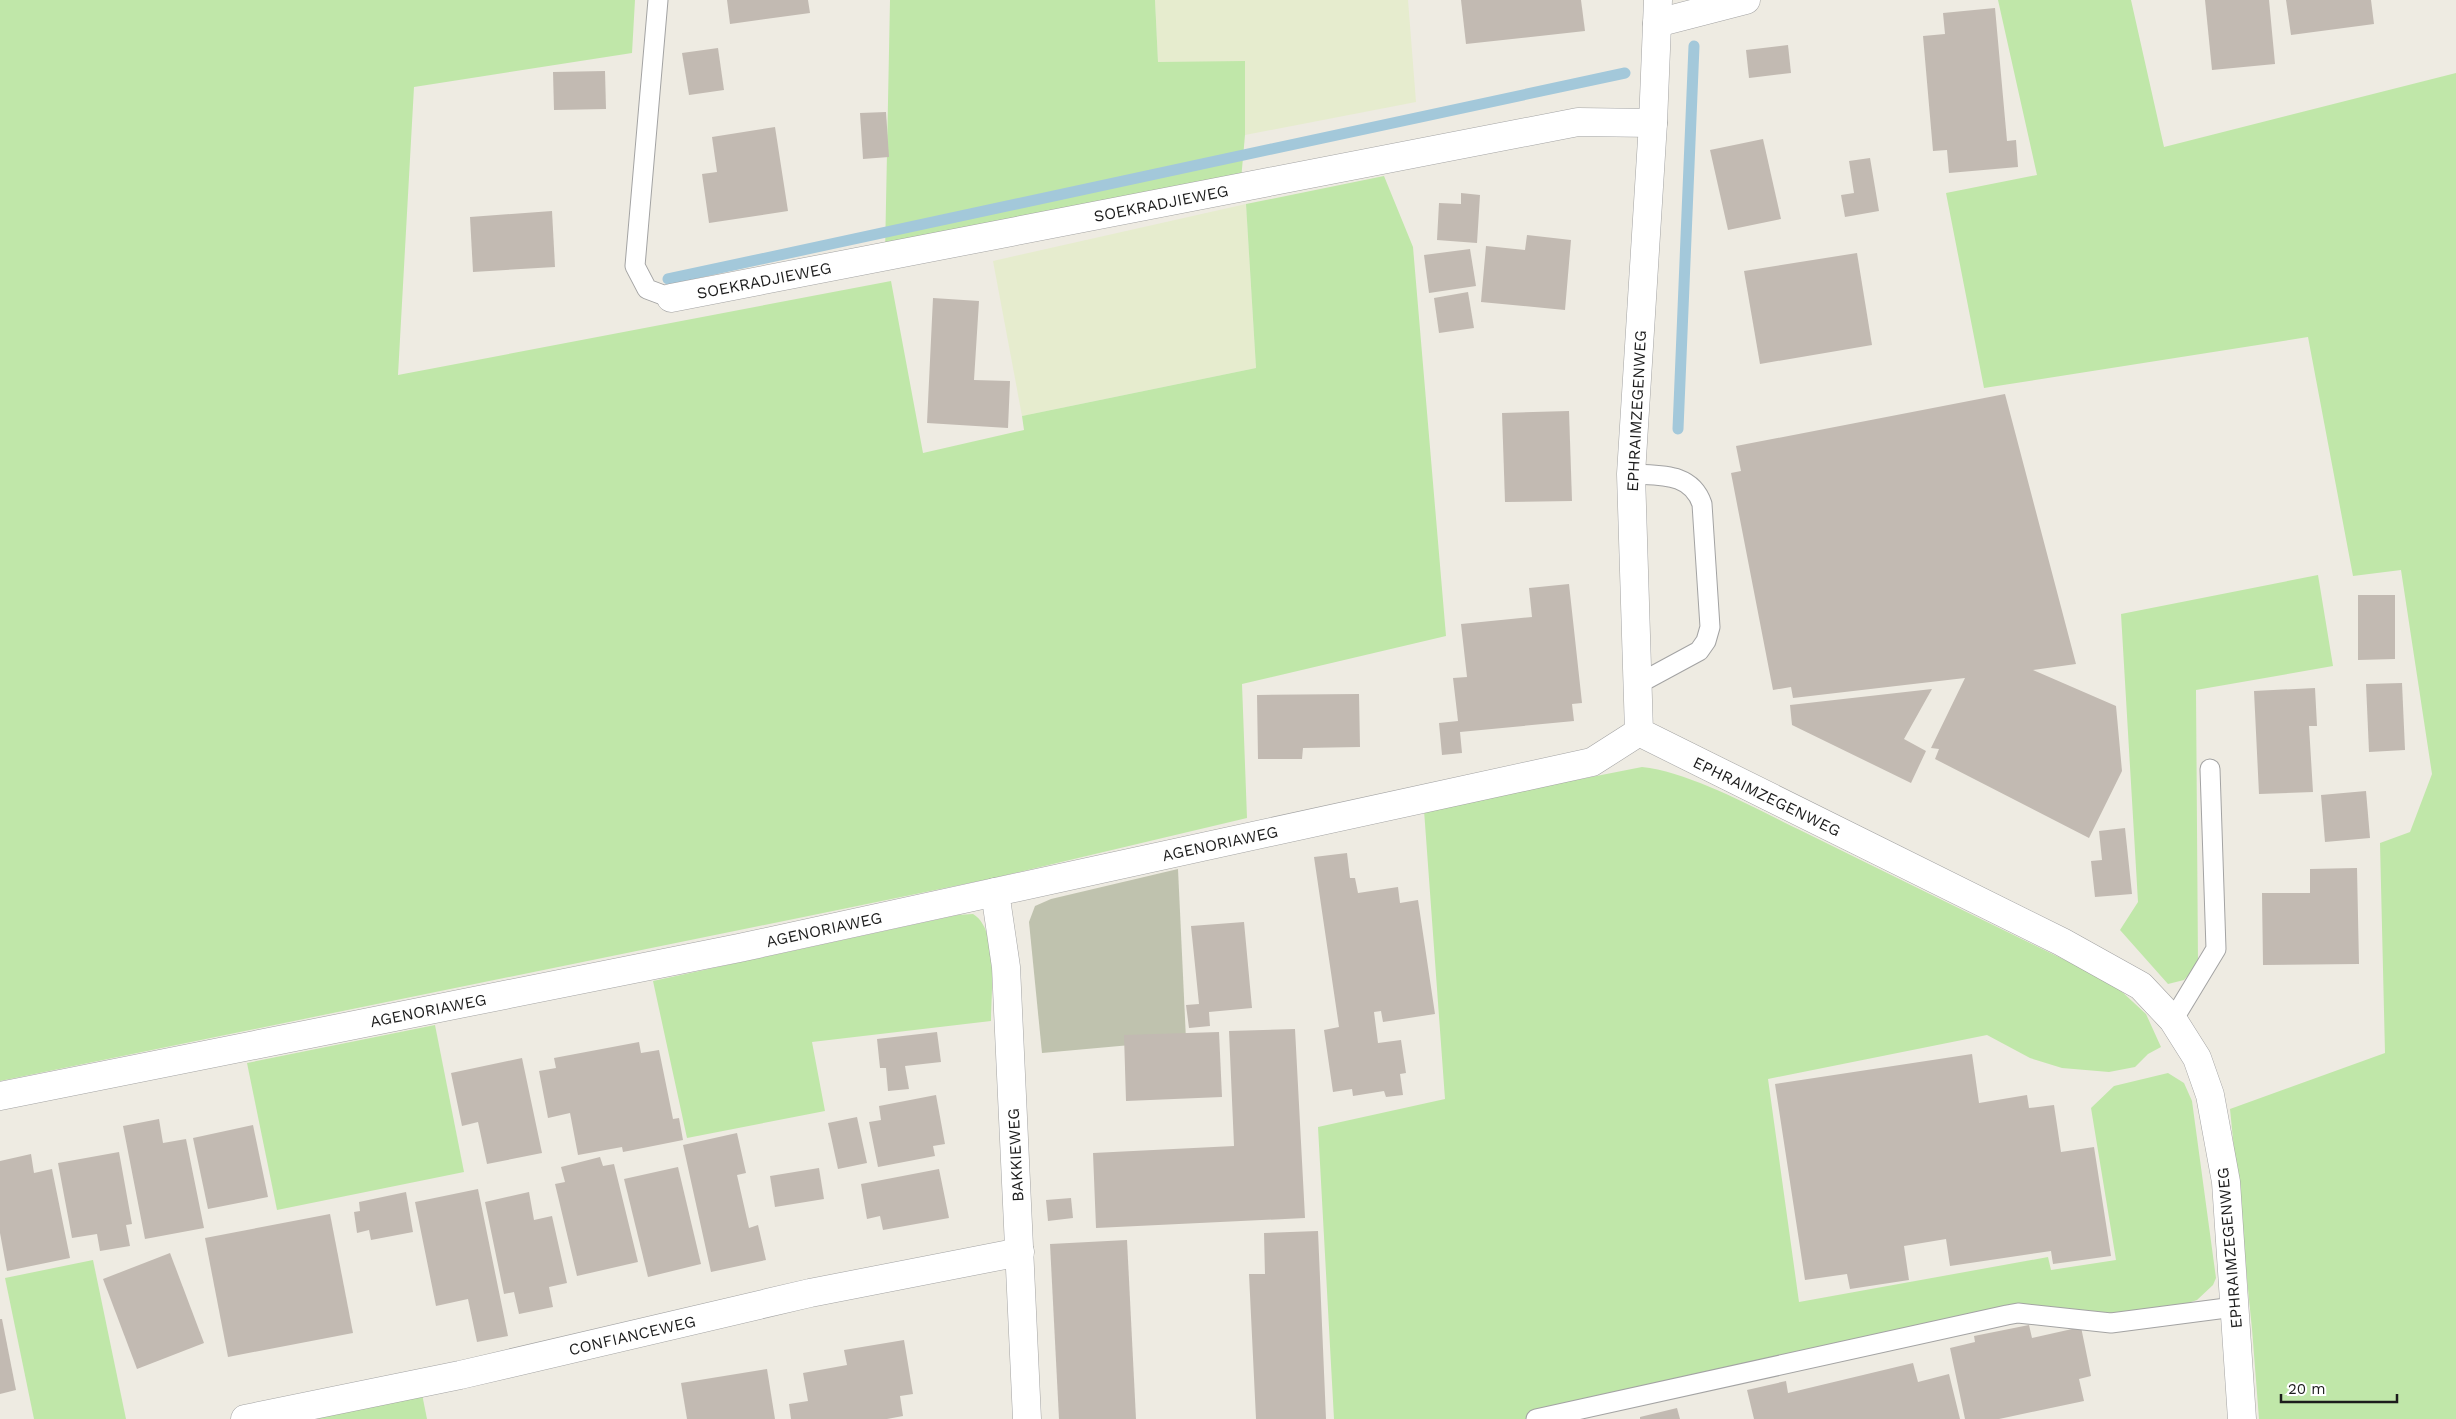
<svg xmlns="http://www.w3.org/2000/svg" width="2456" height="1419" viewBox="0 0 2456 1419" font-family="'Work Sans',sans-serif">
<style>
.construction{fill:#bfc2ae}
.farmland{fill:#e6ecce}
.grass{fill:#c0e7a9}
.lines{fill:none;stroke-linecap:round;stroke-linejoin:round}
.stream{stroke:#a3c8da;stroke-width:11}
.building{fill:#c2bab2}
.service-casing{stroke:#a3a3a3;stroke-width:21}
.minor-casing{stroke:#a3a3a3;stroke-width:29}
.service{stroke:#fff;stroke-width:19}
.minor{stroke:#fff;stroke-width:28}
.labels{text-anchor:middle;stroke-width:4;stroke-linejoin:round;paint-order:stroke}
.street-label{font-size:16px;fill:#1c1c1c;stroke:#fff}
</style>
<rect width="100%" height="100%" fill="#eeebe2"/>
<path class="construction" d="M 1178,869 L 1186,1040 L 1042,1053 L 1029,922 L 1035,906 L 1051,899 Z"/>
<g class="farmland">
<path d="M 1155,0 L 1408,0 L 1416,102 L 1245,135 L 1245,62 L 1158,62 Z"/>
<path d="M 1246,204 L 1256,368 L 1022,416 L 993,261 Z"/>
</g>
<g class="grass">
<path d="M 0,0 L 635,0 L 632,53 L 414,87 L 398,375 L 891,281 L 923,453 L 1024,430 L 1022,416 L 1256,368 L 1246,204 L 1384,176 L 1413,247 L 1446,636 L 1242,684 L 1247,818 L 994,878 L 0,1081 Z"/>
<path d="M 890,0 L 1155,0 L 1158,62 L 1245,61 L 1245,135 L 1241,180 L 885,254 Z"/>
<path d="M 1998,0 L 2131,0 L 2164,147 L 2456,73 L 2456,1419 L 2259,1419 L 2252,1329 L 2230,1109 L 2385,1053 L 2380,843 L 2410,832 L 2432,774 L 2401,570 L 2353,576 L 2308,337 L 1984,388 L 1946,193 L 2037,175 Z"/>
<path d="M 2318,575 L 2333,666 L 2196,690 L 2198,964 L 2184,980 L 2168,984 L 2120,930 L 2138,902 L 2121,614 Z"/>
<path d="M 1642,767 C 1691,772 1760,811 1806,833 C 1895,877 1985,921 2075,965 L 2119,989 L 2146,1014 L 2161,1047 L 2148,1054 L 2135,1067 L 2109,1072 L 2062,1068 L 2030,1058 L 1987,1035 L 1768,1079 L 1799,1302 L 2048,1257 L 2051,1270 L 2116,1260 L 2091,1108 L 2114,1086 L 2168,1073 L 2184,1083 L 2192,1101 L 2216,1278 L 2213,1285 L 2197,1300 L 2173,1308 L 2099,1315 L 2068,1308 L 1537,1419 L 1334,1419 L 1318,1127 L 1445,1099 L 1424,810 Z"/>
<path d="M 973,914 C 999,929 991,993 991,1021 L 812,1042 L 825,1111 L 687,1138 L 653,981 L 958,915 Z"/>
<path d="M 435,1025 L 464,1172 L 277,1210 L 247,1063 Z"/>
<path d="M 93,1260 L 126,1419 L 34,1419 L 5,1278 Z"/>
<path d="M 422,1394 L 427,1419 L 292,1419 Z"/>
</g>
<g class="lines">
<g class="stream">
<path d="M 668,279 L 1625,73"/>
<path d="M 1678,429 L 1694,46"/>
</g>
</g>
<g class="building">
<path d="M 727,0 L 808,0 L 810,13 L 730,24 Z"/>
<path d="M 1461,0 L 1581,0 L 1585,31 L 1466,44 Z"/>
<path d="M 2205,0 L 2269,0 L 2275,64 L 2212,70 Z"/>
<path d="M 2286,0 L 2371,0 L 2374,24 L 2291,35 Z"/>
<path d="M 1995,8 L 2007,141 L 2016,140 L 2018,167 L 1949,173 L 1947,150 L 1933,151 L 1923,36 L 1945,34 L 1943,13 Z"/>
<path d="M 1788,45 L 1791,73 L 1749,78 L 1746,50 Z"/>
<path d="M 718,48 L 724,90 L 689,95 L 682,53 Z"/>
<path d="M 605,71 L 606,109 L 554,110 L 553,72 Z"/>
<path d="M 886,112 L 889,157 L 863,159 L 860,113 Z"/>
<path d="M 775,127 L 788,211 L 709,223 L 702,174 L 717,172 L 712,137 Z"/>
<path d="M 1763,139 L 1781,219 L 1728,230 L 1710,150 Z"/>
<path d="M 1870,158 L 1879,211 L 1845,217 L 1841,195 L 1854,193 L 1849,161 Z"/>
<path d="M 1461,193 L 1480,195 L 1477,243 L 1437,240 L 1439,203 L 1461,204 Z"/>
<path d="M 552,211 L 555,267 L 473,272 L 470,217 Z"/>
<path d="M 1527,235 L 1571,240 L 1565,310 L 1481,302 L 1486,246 L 1525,250 Z"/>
<path d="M 1470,249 L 1476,286 L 1429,293 L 1424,255 Z"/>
<path d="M 1857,253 L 1872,345 L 1760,364 L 1744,271 Z"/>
<path d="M 1468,292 L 1474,328 L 1439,333 L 1434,298 Z"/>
<path d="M 933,298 L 979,301 L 974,380 L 1010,381 L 1008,428 L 927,423 Z"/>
<path d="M 2005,394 L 2076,664 L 2033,670 L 2116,706 L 2122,771 L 2089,838 L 1935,759 L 1939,749 L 1931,748 L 1965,678 L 1793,698 L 1791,687 L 1773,690 L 1731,473 L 1741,471 L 1736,446 Z"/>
<path d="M 1569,411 L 1572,501 L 1505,502 L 1502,413 Z"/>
<path d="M 1569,584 L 1582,703 L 1572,704 L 1574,721 L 1460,732 L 1462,753 L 1442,755 L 1439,723 L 1458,721 L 1453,678 L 1467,677 L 1461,624 L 1532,617 L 1529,588 Z"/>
<path d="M 2358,595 L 2395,595 L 2395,659 L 2358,660 Z"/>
<path d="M 2402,683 L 2405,750 L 2369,752 L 2366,684 Z"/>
<path d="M 2315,688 L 2317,726 L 2309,726 L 2313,792 L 2259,794 L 2254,691 Z"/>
<path d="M 1932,689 L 1904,739 L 1926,751 L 1911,783 L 1792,725 L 1790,705 Z"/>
<path d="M 1359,694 L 1360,747 L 1303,748 L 1302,759 L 1258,759 L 1257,695 Z"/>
<path d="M 2366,791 L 2370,838 L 2325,842 L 2321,795 Z"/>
<path d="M 2125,828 L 2132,894 L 2095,897 L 2091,861 L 2102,860 L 2099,831 Z"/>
<path d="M 1347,853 L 1350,878 L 1355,878 L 1358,893 L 1398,887 L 1400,903 L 1418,900 L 1435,1014 L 1383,1022 L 1381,1011 L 1374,1012 L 1378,1043 L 1401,1040 L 1406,1073 L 1400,1074 L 1403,1095 L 1386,1097 L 1384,1091 L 1353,1096 L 1352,1089 L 1333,1092 L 1324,1030 L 1339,1027 L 1314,857 Z"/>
<path d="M 2357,868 L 2359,964 L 2263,965 L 2262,893 L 2310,893 L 2310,869 Z"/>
<path d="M 1244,922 L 1252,1008 L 1209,1012 L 1210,1026 L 1189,1028 L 1186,1005 L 1199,1004 L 1191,926 Z"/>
<path d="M 1295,1029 L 1305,1218 L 1096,1228 L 1093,1153 L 1234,1146 L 1229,1031 Z"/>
<path d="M 937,1032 L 941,1062 L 905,1066 L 909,1089 L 888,1091 L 886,1068 L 880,1068 L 877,1039 Z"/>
<path d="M 1219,1032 L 1222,1097 L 1126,1101 L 1124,1035 Z"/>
<path d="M 639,1042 L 641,1053 L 659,1050 L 673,1119 L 679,1118 L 683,1140 L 623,1152 L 622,1147 L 578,1155 L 570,1113 L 548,1118 L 539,1071 L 556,1068 L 554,1058 Z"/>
<path d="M 1972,1054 L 1979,1103 L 2027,1095 L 2029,1108 L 2054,1105 L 2061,1152 L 2094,1147 L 2111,1256 L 2053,1264 L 2051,1251 L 1950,1266 L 1946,1239 L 1904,1246 L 1909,1280 L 1850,1289 L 1847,1274 L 1805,1280 L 1775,1084 Z"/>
<path d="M 522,1058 L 542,1153 L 487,1164 L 478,1122 L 462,1126 L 451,1073 Z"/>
<path d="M 936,1095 L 945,1144 L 933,1146 L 935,1156 L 878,1167 L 869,1122 L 881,1120 L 879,1106 Z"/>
<path d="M 857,1117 L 867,1163 L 838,1169 L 828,1123 Z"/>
<path d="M 159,1119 L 163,1143 L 186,1139 L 204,1228 L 145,1239 L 123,1126 Z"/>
<path d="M 253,1125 L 268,1197 L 208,1209 L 193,1138 Z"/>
<path d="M 737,1133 L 746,1173 L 737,1175 L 749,1228 L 758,1225 L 766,1260 L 711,1272 L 683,1145 Z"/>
<path d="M 119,1152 L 132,1224 L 126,1225 L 130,1246 L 100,1251 L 97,1234 L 72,1238 L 58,1163 Z"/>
<path d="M 31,1154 L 34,1173 L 52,1169 L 70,1258 L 7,1271 L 0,1233 L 0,1161 Z"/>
<path d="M 600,1157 L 603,1166 L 614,1164 L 638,1262 L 577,1276 L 555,1184 L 565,1182 L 561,1167 Z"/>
<path d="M 678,1167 L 701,1264 L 648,1277 L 624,1179 Z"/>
<path d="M 819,1168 L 824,1199 L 775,1207 L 770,1176 Z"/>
<path d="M 939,1169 L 949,1218 L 883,1230 L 880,1216 L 867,1219 L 861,1184 Z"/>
<path d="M 478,1189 L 508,1336 L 477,1342 L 468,1299 L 436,1306 L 415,1202 Z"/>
<path d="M 406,1192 L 413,1232 L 371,1240 L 369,1230 L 357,1233 L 354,1212 L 360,1211 L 359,1202 Z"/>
<path d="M 529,1192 L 534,1220 L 552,1216 L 567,1283 L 549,1287 L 553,1307 L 519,1314 L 514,1292 L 504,1294 L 485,1202 Z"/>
<path d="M 1071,1198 L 1073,1218 L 1048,1221 L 1046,1200 Z"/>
<path d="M 330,1214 L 353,1333 L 228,1357 L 205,1238 Z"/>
<path d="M 1318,1231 L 1326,1419 L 1256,1419 L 1249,1274 L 1265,1274 L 1264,1233 Z"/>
<path d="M 1127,1240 L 1136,1419 L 1059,1419 L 1050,1244 Z"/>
<path d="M 170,1253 L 204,1343 L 137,1369 L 103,1279 Z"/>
<path d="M 0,1319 L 2,1319 L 16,1390 L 0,1394 Z"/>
<path d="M 2029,1325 L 2032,1338 L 2081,1327 L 2091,1376 L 2079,1379 L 2084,1401 L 1999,1419 L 1965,1419 L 1950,1348 L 1975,1342 L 1974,1336 Z"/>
<path d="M 904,1340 L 913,1394 L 900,1396 L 903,1416 L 887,1419 L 791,1419 L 789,1404 L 808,1401 L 803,1373 L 847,1365 L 844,1350 Z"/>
<path d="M 1913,1363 L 1918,1382 L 1949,1374 L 1960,1419 L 1754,1419 L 1747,1390 L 1786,1381 L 1788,1393 Z"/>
<path d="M 767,1369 L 775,1419 L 687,1419 L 681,1383 Z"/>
<path d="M 1677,1408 L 1680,1419 L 1640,1419 L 1640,1417 Z"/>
</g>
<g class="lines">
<defs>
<g id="service">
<path d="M 658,0 L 635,266 L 647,289 L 671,298"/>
<path d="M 1631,474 C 1660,476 1691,472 1702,504 L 1710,627 L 1706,641 L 1699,651 L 1638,684"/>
<path d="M 2173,1020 L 2216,949 L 2210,769"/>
<path d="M 1536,1419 L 2007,1315 L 2018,1313 L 2111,1323 L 2234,1307"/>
</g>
<g id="minor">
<path d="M 1658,0 L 1653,123 L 1631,474 L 1639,732 L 2062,942 L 2141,986 L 2173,1020 L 2197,1058 L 2210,1095 L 2226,1182 L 2242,1419"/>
<path d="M 1657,23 L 1746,0"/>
<path d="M 671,298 L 1578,122 L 1653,123"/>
<path d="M 995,892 L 1006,967 L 1027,1419"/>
<path d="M 0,1096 L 739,948 L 1592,762 L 1639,732"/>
<path d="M 245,1419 L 460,1375 L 810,1293 L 1020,1252"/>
</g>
</defs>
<use href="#service" class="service-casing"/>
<use href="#minor" class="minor-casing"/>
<use href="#service" class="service"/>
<use href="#minor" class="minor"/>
</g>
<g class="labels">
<g class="street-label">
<text transform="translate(1161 203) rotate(-11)" y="6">SOEKRADJIEWEG</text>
<text transform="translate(764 280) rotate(-11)" y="6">SOEKRADJIEWEG</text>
<text transform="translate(1636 411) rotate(-87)" y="6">EPHRAIMZEGENWEG</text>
<text transform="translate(1767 796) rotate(26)" y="6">EPHRAIMZEGENWEG</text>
<text transform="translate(1220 843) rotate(-12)" y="6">AGENORIAWEG</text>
<text transform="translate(824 929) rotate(-12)" y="6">AGENORIAWEG</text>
<text transform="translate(428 1010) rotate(-11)" y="6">AGENORIAWEG</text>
<text transform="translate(1015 1155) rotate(-93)" y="6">BAKKIEWEG</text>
<text transform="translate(2229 1248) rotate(-95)" y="6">EPHRAIMZEGENWEG</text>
<text transform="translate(632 1335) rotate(-13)" y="6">CONFIANCEWEG</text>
</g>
</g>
<path d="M2281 1394v8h116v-8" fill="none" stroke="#1c1c1c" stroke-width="2.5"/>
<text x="2288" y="1394" font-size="15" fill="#1c1c1c" stroke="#ffffff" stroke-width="4" paint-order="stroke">20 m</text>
</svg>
